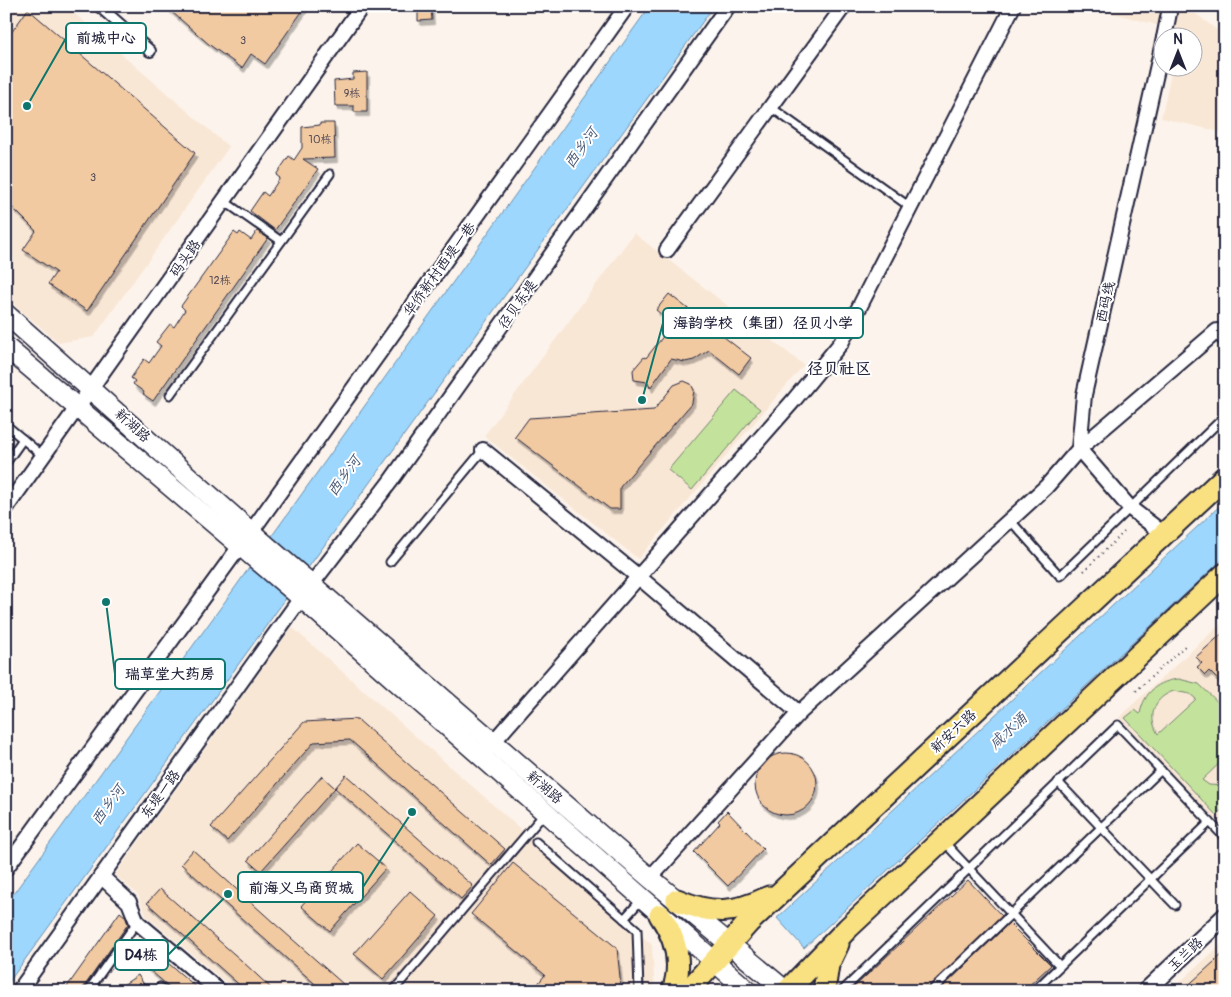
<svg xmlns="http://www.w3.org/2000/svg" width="1231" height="997" viewBox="0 0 1231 997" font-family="Pangolin,'LXGW WenKai TC',sans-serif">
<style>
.built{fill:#f9e7d6}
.green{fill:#c3e39c;stroke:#72826c;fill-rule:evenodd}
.water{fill:#9dd7fd;stroke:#6c8faf}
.building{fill:#f2caa2;stroke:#22223b;filter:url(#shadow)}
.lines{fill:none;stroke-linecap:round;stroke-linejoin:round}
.service-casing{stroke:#22223b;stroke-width:11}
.pedestrian-casing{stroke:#22223b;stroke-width:14}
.minor-casing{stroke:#22223b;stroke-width:18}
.tertiary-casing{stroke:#22223b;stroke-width:20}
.secondary-casing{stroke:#22223b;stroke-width:22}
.primary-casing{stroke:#22223b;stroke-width:25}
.path{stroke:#22223b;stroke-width:2;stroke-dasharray:1 4;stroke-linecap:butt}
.service{stroke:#fff;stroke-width:7}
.pedestrian{stroke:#fff;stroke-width:10}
.minor{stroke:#fff;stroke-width:14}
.tertiary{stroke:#fff;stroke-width:16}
.secondary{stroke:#fff;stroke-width:19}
.primary{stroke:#f9e181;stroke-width:21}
.labels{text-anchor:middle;stroke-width:4;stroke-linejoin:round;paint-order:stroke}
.number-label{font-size:11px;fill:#564c55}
.street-label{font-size:14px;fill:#22223b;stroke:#fff}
.water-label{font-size:15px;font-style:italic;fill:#475875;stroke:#fff}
.quarter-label{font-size:16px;font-weight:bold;fill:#22223b;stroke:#fff}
.leader{fill:none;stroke:#0f766e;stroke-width:2}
.callout-dot{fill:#0f766e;stroke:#fff;stroke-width:2}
.callout{fill:#fff;stroke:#0f766e;stroke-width:2}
.callout-label{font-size:15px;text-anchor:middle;font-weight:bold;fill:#22223b}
</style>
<defs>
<filter id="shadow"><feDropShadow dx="2.5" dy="4.5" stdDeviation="0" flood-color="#0004"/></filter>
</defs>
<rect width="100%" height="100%" fill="#fcf4ec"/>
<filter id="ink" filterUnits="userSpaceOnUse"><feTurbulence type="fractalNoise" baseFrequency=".02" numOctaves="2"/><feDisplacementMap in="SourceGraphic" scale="10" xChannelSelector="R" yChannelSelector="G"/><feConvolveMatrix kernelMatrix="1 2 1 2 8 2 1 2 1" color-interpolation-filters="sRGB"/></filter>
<g filter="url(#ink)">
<g class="built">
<path d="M 6,6 L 66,6 L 229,147 L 94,337 L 59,343 L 6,298 Z"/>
<path d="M 1086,6 L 1186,6 L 1225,36 L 1225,133 L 1161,118 L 1172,68 L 1194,68 L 1194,38 L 1178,37 L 1179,31 Z"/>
<path d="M 634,233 L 804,365 L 638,559 L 484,436 Z"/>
<path d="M 1225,620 L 1225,830 L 1119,717 Z"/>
<path d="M 292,627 L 652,945 L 655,991 L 236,991 L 146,916 L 138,895 L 115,875 Z"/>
<path d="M 1225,941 L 1225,991 L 1170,991 Z"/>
</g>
<g class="green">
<path d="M 736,390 L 760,409 L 692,490 L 668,470 Z"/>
<path d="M 1179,679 L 1199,684 L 1225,709 L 1225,758 L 1202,780 L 1209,785 L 1225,786 L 1225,800 L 1221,801 L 1225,807 L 1216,815 L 1125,718 L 1135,710 L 1140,714 C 1144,692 1158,681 1179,679 ZM 1174,691 L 1190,694 L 1196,699 L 1158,734 C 1147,716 1154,697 1174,691 Z"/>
</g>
<g class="water">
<path d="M 650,6 L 714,6 L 6,986 L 6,904 L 234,589 Z"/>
<path d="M 1225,501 L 1225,557 L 804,948 L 777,918 Z"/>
</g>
<g class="building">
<path d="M 165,6 L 306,6 L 265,64 L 251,54 L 242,68 L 211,46 Z"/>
<path d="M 418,6 L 431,6 L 432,20 L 418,21 Z"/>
<path d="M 28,9 L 195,153 L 87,311 L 48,284 L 56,272 L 23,250 L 36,231 L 6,201 L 6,40 Z"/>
<path d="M 367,72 L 367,112 L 354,112 L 354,106 L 335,106 L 334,81 L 353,79 L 353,73 Z"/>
<path d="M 320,123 L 334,123 L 335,158 L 303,159 L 318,169 L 275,230 L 250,211 L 263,192 L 268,196 L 280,178 L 276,175 L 289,156 L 294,160 L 302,148 L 302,127 L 320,125 Z"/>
<path d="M 257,231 L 268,238 L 153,401 L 143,394 L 144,392 L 133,384 L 135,381 L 131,378 L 144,359 L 149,363 L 161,346 L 156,342 L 170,324 L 174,327 L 185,310 L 181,306 L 234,232 L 238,235 L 240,232 L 251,240 Z"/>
<path d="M 669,294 L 751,358 L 739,374 L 709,350 L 694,360 L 685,362 L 671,359 L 650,388 L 648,382 L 634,380 L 633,370 L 644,357 L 646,358 L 673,324 L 656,310 Z"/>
<path d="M 684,381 L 691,384 L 694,390 L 692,403 L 620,487 L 620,509 L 610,509 L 515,437 L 529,418 L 654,410 L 674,385 Z"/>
<path d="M 1225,631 L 1225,687 L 1209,671 L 1205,675 L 1197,667 L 1202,663 L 1196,657 Z"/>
<path d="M 357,719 L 505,849 L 491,865 L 350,740 L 314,742 L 227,841 L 211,827 L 304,722 Z"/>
<circle cx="786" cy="784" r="31"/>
<path d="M 346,775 L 473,886 L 461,899 L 335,788 Z"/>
<path d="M 322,776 L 335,788 L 261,871 L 248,860 Z"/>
<path d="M 727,811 L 763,849 L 728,886 L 694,852 L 720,823 L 718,821 Z"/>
<path d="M 357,843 L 386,868 L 330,931 L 301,906 Z"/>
<path d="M 193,850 L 274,923 L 351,991 L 323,991 L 269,943 L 181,864 Z"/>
<path d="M 513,863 L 617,948 L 621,987 L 618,991 L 532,991 L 545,975 L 471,914 Z"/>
<path d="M 968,880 L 1002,916 L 926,991 L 850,991 Z"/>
<path d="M 160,889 L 242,961 L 274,991 L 246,991 L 235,981 L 147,903 Z"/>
<path d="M 410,891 L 438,916 L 383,979 L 354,954 Z"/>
<path d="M 120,912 L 125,916 L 128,924 L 81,991 L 64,991 Z"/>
<path d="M 1009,923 L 1051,965 L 1023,991 L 939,991 Z"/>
<path d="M 149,947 L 201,991 L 174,991 L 138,960 Z"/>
<path d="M 1225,952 L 1225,991 L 1182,991 Z"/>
<path d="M 138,975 L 148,991 L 114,991 Z"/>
</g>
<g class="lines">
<defs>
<g id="service">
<path d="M 772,108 L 910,207"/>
<path d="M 224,201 L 281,241"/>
<path d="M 170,395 L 330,174"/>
<path d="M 6,425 L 43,456"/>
<path d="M 6,463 L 23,439"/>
<path d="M 1010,520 L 1060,576 L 1225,416"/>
<path d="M 390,562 L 483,450"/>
<path d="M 1058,782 L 1175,905"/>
<path d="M 536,842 L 637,930 L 639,991"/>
<path d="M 944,842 L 1060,966"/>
<path d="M 624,919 L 642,899"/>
<path d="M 88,991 L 137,922"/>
<path d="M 157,991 L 160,987 L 165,991"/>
<path d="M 393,991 L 544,814"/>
<path d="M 842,991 L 1118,725 L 1225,838"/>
<path d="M 931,991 L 1161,770"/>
<path d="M 1034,991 L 1210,822"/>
</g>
<path id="pedestrian" d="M 99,6 L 150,51"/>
<g id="minor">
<path d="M 1164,38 L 1084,395 L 1079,449 L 1130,508 L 1164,534"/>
<path d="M 1164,38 L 1169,13"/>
<path d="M 667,250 L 844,6"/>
<path d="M 483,450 L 640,578 L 799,713"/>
<path d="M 6,508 L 362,6"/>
<path d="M 251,532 L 627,6"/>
<path d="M 487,749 L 794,400 L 841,343 L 1013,6"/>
<path d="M 6,868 L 240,546"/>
<path d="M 101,876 L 129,902 L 137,922 L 219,991"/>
<path d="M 650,878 L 799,713 L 1046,487 L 1079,449 L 1217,331 L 1225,339"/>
<path d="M 19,991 L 301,598 L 390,482 L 728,6"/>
</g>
<path id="tertiary" d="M 1146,991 L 1225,916"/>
<g id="secondary">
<path d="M 6,314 L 251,532 L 650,878 L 786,991"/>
<path d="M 6,347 L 297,594 L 748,991"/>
</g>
<g id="primary">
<path d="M 677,900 C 712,915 734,914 769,897"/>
<path d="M 660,915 C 676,938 683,963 673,991"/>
<path d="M 688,991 L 749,922 L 1225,477"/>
<path d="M 787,991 L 848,928 L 1225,574"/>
<path d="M 824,991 L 828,965 L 838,944"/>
</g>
</defs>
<use href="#service" class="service-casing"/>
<use href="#pedestrian" class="pedestrian-casing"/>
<use href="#minor" class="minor-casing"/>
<use href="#tertiary" class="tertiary-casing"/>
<use href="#secondary" class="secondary-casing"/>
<use href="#primary" class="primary-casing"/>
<g class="path">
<path d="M 1084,571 L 1124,532"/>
<path d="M 1136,691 L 1186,645"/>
</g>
<use href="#service" class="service"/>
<use href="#pedestrian" class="pedestrian"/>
<use href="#minor" class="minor"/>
<use href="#tertiary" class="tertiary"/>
<use href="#secondary" class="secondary"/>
<use href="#primary" class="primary"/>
</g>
</g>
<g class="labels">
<g class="number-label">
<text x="243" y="44">3</text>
<text x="352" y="97">9栋</text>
<text x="320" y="143">10栋</text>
<text x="93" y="181">3</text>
<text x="220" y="284">12栋</text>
</g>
<g class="street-label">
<text transform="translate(185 258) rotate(-55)" y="5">码头路</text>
<text transform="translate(439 269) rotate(-54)" y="5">华侨新村西堤一巷</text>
<text transform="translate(1105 302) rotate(-77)" y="5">西码线</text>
<text transform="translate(517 304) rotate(-55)" y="5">径贝东堤</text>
<text transform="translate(133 425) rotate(42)" y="5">新湖路</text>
<text transform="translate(953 731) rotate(-43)" y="5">新安六路</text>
<text transform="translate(545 787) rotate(41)" y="5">新湖路</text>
<text transform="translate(160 794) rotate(-54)" y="5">东堤一路</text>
<text transform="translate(1185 954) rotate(-43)" y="5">玉兰路</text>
</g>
<g class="water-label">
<text transform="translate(581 148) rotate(-54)" y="5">西乡河</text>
<text transform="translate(344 476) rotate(-54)" y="5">西乡河</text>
<text transform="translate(1008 731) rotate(-43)" y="5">咸水涌</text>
<text transform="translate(108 805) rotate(-54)" y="5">西乡河</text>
</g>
<g class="quarter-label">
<text x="839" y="374">径贝社区</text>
</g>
</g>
<path class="leader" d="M27 106L66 38M642 400L663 323M106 602L115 674M412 812L363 887M228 894L168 955"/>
<g class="callout-dot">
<circle cx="27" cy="106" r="5"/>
<circle cx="642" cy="400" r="5"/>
<circle cx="106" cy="602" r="5"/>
<circle cx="412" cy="812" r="5"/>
<circle cx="228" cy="894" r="5"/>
</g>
<g class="callout">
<rect x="66" y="23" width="80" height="30" rx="5"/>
<rect x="663" y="308" width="200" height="30" rx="5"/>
<rect x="115" y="659" width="110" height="30" rx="5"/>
<rect x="238" y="872" width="125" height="30" rx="5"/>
<rect x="115" y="940" width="53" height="30" rx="5"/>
</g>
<g class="callout-label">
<text x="106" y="43">前城中心</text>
<text x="763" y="328">海韵学校（集团）径贝小学</text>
<text x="170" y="679">瑞草堂大药房</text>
<text x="301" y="893">前海义乌商贸城</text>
<text x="141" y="960">D4栋</text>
</g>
<rect width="1231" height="997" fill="none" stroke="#fff" stroke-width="25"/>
<rect x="12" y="12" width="1206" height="972" fill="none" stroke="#22223b" stroke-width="2" filter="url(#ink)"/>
<g transform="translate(1178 52)"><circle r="24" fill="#ffffff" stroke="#a7a7b1"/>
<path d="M0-4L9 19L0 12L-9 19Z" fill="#22223b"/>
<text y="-8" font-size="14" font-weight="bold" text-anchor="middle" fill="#22223b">N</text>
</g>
</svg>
